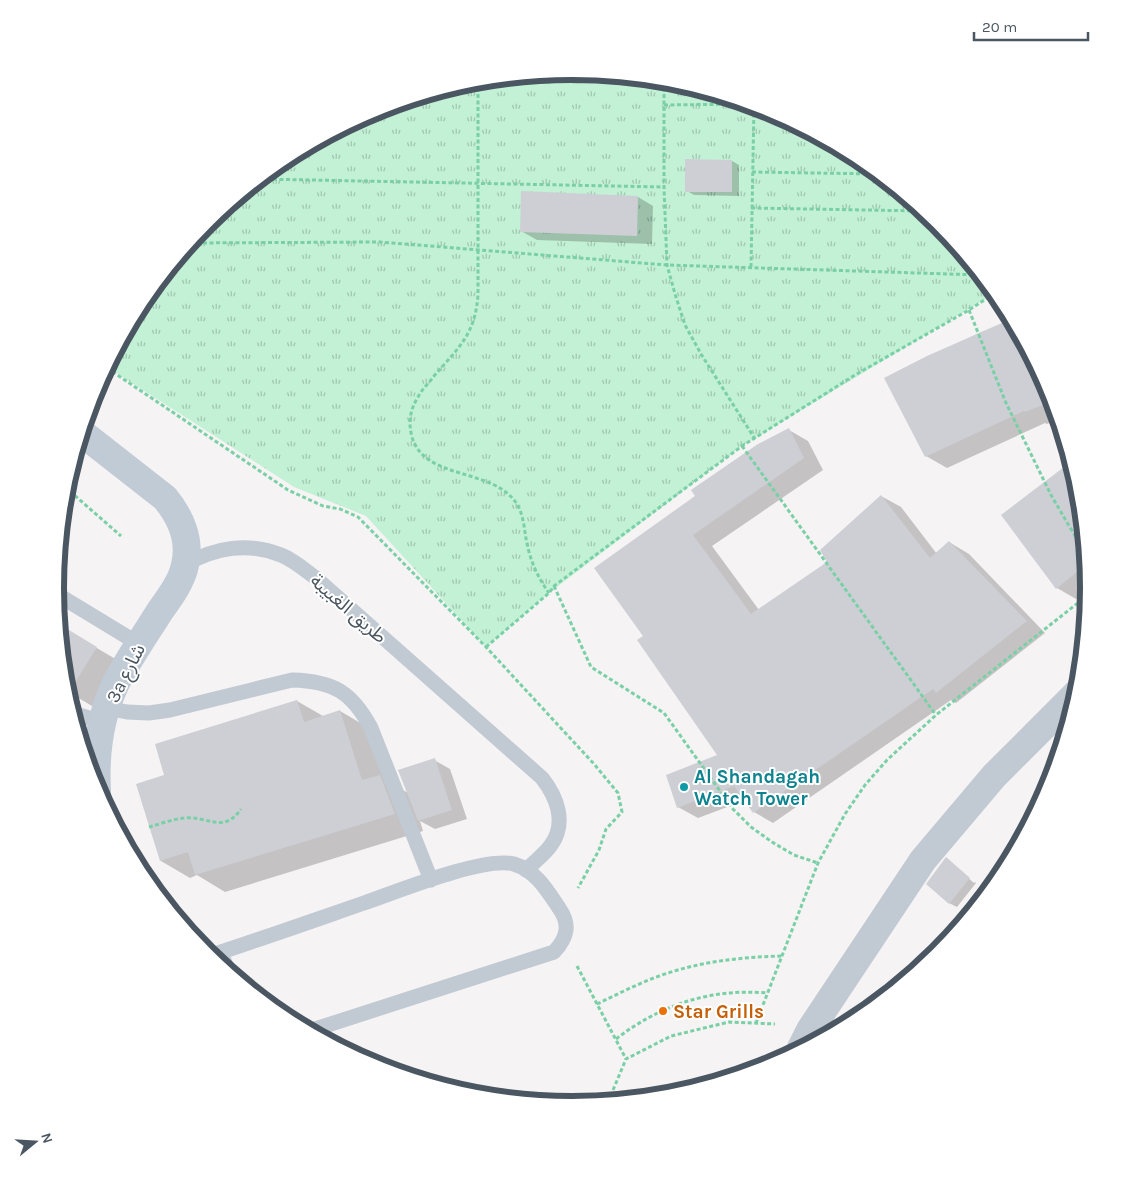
<svg xmlns="http://www.w3.org/2000/svg" width="1144" height="1177" viewBox="0 0 1144 1177" font-family="Karla,'Noto Sans Arabic',sans-serif">
<style>
.park{fill:url(#park-tufts)}
.water{fill:#90daee}
.shadow{fill:#0003}
.building{fill:#cdcfd5}
.lines{fill:none;stroke-linecap:round;stroke-linejoin:round}
.path{stroke:#7ad0a6;stroke-width:3;stroke-dasharray:4 2.5;stroke-linecap:butt}
.lane{stroke:#c1cad2;stroke-width:15}
.street{stroke:#c1cad2;stroke-width:28}
.secondary{stroke:#c1cbd6;stroke-width:28}
.culture-dot{fill:#0f9aa8;stroke:#fff;stroke-width:2}
.food-dot{fill:#e8710a;stroke:#fff;stroke-width:2}
.labels{text-anchor:middle;stroke-width:4;stroke-linejoin:round;paint-order:stroke}
.street-label{font-size:19px;fill:#4a5661;stroke:#fff}
.culture-label{font-size:19px;font-weight:bold;fill:#0d838f;stroke:#fff;text-anchor:start}
.food-label{font-size:19px;font-weight:bold;fill:#c56008;stroke:#fff;text-anchor:start}
.rim{fill:none;stroke:#4a5661;stroke-width:6}
</style>
<defs>
<pattern id="park-tufts" width="24" height="20" patternUnits="userSpaceOnUse" patternTransform="scale(1.25)"><rect width="24" height="20" fill="#c3f1d5"/><path d="M3 7l-1-3M5 7V3M7 7l1-3M15 17l-1-3M17 17v-4M19 17l1-3" fill="none" stroke="#a0c6b0"/></pattern>
</defs>
<rect width="100%" height="100%" fill="#f5f3f3"/>
<path class="park" d="M 572,72 L 673,81 L 770,111 L 859,159 L 938,223 L 995,293 L 742,446 L 549,593 L 486,647 L 366,516 L 294,487 L 107,367 L 142,301 L 207,223 L 285,158 L 374,111 L 471,81 Z"/>
<path class="water" d="M 1013,854 L 1002,876 L 937,954 L 947,939 Z"/>
<g class="shadow">
<path d="M 732,161 L 739,165 L 739,196 L 694,195 L 687,191 Z"/>
<path d="M 638,197 L 653,206 L 652,244 L 537,240 L 521,231 Z"/>
<path d="M 1012,320 L 1050,391 L 1058,419 L 1047,424 L 1045,423 L 947,468 L 926,456 L 886,379 L 979,333 Z"/>
<path d="M 789,430 L 808,441 L 823,470 L 712,546 L 759,610 L 828,562 L 881,496 L 901,507 L 937,554 L 949,542 L 969,554 L 1045,633 L 956,703 L 951,700 L 773,823 L 754,812 L 746,800 L 698,818 L 678,807 L 719,756 L 644,637 L 596,568 Z"/>
<path d="M 1068,465 L 1073,468 L 1079,488 L 1089,588 L 1076,599 L 1057,588 Z"/>
<path d="M 59,626 L 119,661 L 92,706 L 65,690 Z"/>
<path d="M 297,701 L 323,716 L 340,711 L 369,728 L 385,780 L 408,793 L 434,760 L 450,769 L 467,819 L 435,829 L 420,821 L 423,831 L 225,892 L 197,875 L 190,878 L 161,861 L 166,776 Z"/>
<path d="M 952,864 L 974,883 L 975,882 L 976,883 L 957,907 L 949,903 Z"/>
<path d="M 725,1074 L 731,1078 L 673,1096 L 639,1099 L 639,1092 Z"/>
</g>
<g class="building">
<path d="M 685,159 L 732,160 L 732,192 L 685,192 Z"/>
<path d="M 521,191 L 638,196 L 637,236 L 520,232 Z"/>
<path d="M 1011,319 L 1050,391 L 1053,401 L 1025,412 L 1024,411 L 925,457 L 884,378 L 927,356 Z"/>
<path d="M 789,428 L 804,458 L 693,535 L 751,614 L 827,562 L 820,550 L 881,495 L 930,558 L 949,541 L 1027,621 L 936,693 L 933,689 L 753,813 L 734,786 L 677,808 L 666,775 L 717,755 L 637,640 L 643,636 L 594,568 L 695,496 L 691,490 L 758,444 Z"/>
<path d="M 1068,464 L 1080,494 L 1087,564 L 1056,589 L 1001,515 Z"/>
<path d="M 59,624 L 97,647 L 67,696 L 65,689 Z"/>
<path d="M 297,700 L 304,722 L 340,710 L 362,780 L 380,775 L 395,814 L 195,875 L 188,852 L 160,861 L 136,784 L 164,775 L 155,744 Z"/>
<path d="M 435,758 L 452,810 L 418,821 L 398,770 Z"/>
<path d="M 946,857 L 970,878 L 949,904 L 926,884 Z"/>
</g>
<g class="lines">
<g class="path">
<path d="M 478,81 L 478,295 C 475,335 459,347 434,376 C 429,383 422,389 418,397 C 410,410 408,422 412,437 C 425,481 493,467 517,504 C 525,518 524,533 528,548 C 532,565 539,579 549,593"/>
<path d="M 664,81 L 664,187 L 667,265 L 675,294 L 685,325 L 701,354 L 755,439"/>
<path d="M 664,105 L 748,104"/>
<path d="M 752,172 L 878,174"/>
<path d="M 260,179 L 664,187"/>
<path d="M 751,208 L 923,211"/>
<path d="M 190,243 L 380,242 L 667,265 L 980,275"/>
<path d="M 751,267 L 754,106"/>
<path d="M 969,310 L 1006,403 L 1051,495 L 1085,553"/>
<path d="M 107,368 L 288,490 L 323,506 L 340,509 L 358,517 L 486,647 L 594,764 L 618,793 L 622,812 L 606,829 L 599,850 L 578,888"/>
<path d="M 742,446 L 936,715"/>
<path d="M 65,487 L 121,536"/>
<path d="M 554,586 L 591,667 L 664,713 L 733,809 L 751,827 L 772,842 L 794,855 L 818,863"/>
<path d="M 486,647 L 549,593 L 554,586 L 742,446 L 855,375 L 969,310 L 995,293"/>
<path d="M 149,827 C 160,824 173,819 184,818 C 207,815 223,835 241,809"/>
<path d="M 577,966 L 626,1059"/>
<path d="M 597,1004 C 620,993 643,981 668,973 C 705,961 743,957 782,956"/>
<path d="M 756,1023 L 818,863 L 845,814 L 865,785 L 887,760 L 936,715 L 1088,595"/>
<path d="M 616,1039 C 660,1005 711,988 767,993"/>
<path d="M 608,1102 L 626,1059 L 671,1036 L 729,1022 L 775,1024"/>
</g>
<g class="lane">
<path d="M 185,565 C 215,547 249,542 281,555 C 294,560 306,571 317,579 L 542,778 C 557,797 567,823 551,845 C 545,854 534,862 526,870"/>
<path d="M 55,593 L 139,644"/>
<path d="M 107,708 L 127,712 L 149,713 L 170,710 L 292,680 C 333,681 352,692 371,728 L 431,880"/>
<path d="M 72,713 L 103,722"/>
<path d="M 221,952 L 228,971"/>
<path d="M 209,956 C 261,939 312,921 364,903 C 396,892 484,856 514,864 C 536,871 547,890 559,908 C 571,925 567,938 554,952 L 309,1031"/>
</g>
<path class="street" d="M 800,1050 L 810,1030 L 923,860 L 994,776 L 1078,692"/>
<path class="secondary" d="M 82,433 L 165,498 C 180,516 191,540 185,565 C 182,581 170,597 160,611 C 145,635 129,658 116,683 C 100,716 95,754 97,791"/>
</g>
<circle class="culture-dot" cx="684" cy="787" r="5"/>
<circle class="food-dot" cx="663" cy="1011" r="5"/>
<g class="labels">
<g class="street-label">
<text transform="translate(349 608) rotate(41)" y="7">طريق الغبيبة</text>
<text transform="translate(125 673) rotate(-63)" y="7">3a شارع</text>
</g>
<g class="culture-label">
<text x="694" y="783">Al Shandagah<tspan x="694" dy="22">Watch Tower</tspan></text>
</g>
<g class="food-label">
<text x="673" y="1018">Star Grills</text>
</g>
</g>
<path d="M0 0H1144V1177H0ZM64 588a508 508 0 1 1 1016 0a508 508 0 1 1-1016 0Z" fill="#fff" fill-rule="evenodd"/>
<path class="rim" d="M64 588a508 508 0 1 1 1016 0a508 508 0 1 1-1016 0Z"/>
<g transform="translate(35 1142) rotate(72)" stroke="#ffffff" stroke-width="4" paint-order="stroke">
<path d="M0-4L9 19L0 12L-9 19Z" fill="#4a5661"/>
<text y="-8" font-size="14" font-weight="bold" text-anchor="middle" fill="#4a5661">N</text>
</g>
<path d="M974 32v8h114v-8" fill="none" stroke="#4a5661" stroke-width="2.5"/>
<text x="982" y="32" font-size="15" fill="#4a5661" stroke="#ffffff" stroke-width="4" paint-order="stroke">20 m</text>
</svg>
